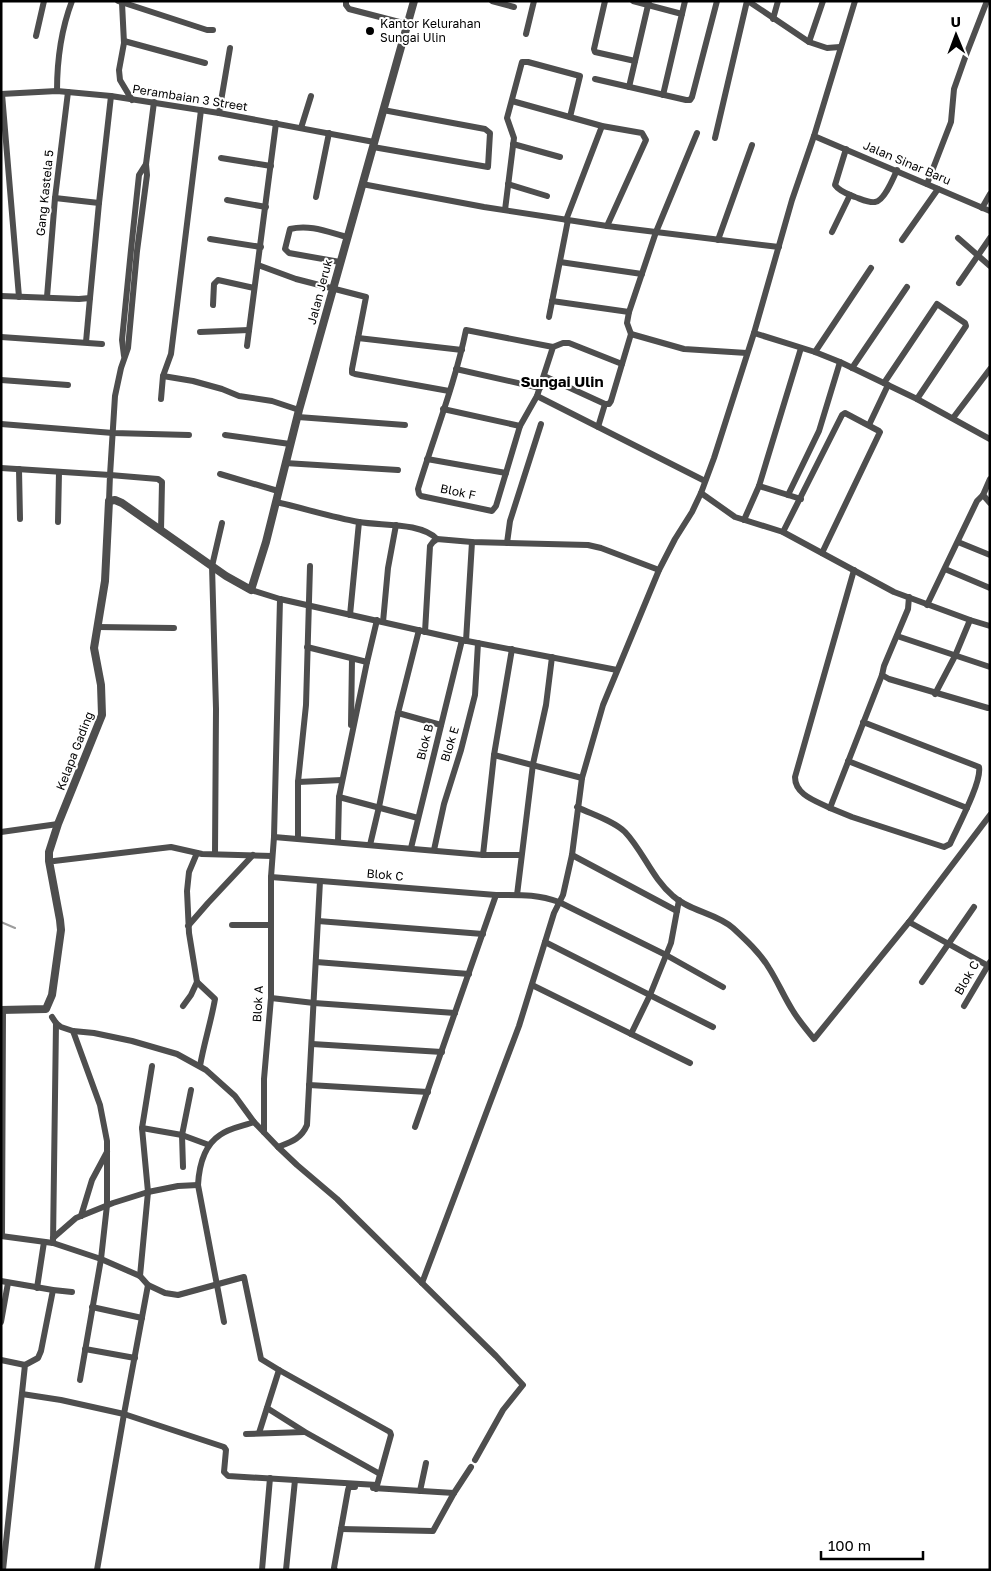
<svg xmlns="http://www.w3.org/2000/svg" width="991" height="1571" viewBox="0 0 991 1571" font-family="'Golos Text',sans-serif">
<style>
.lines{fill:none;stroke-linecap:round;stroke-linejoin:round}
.stream{stroke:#9c9c9c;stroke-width:2}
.minor{stroke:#4e4e4e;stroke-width:6}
.tertiary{stroke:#4e4e4e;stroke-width:8}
.poi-dot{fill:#000;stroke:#fff;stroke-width:2}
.labels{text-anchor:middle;stroke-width:4;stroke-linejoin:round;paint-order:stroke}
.poi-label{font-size:12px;fill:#000;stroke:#fff;text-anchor:start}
.street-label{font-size:12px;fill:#000;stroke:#fff}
.quarter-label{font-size:15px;font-weight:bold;fill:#000;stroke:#fff}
</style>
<rect width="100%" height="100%" fill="#fff"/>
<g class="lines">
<path class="stream" d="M 1,922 L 15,928"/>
<g class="minor">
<path d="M 118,1 L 207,30 L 213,30"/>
<path d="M 346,1 L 346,5 L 349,9 L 407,24"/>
<path d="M 492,1 L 514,7"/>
<path d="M 605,1 L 594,49 L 595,52 L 635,61"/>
<path d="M 633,1 L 682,14"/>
<path d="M 748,1 L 809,42 L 827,48 L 840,47"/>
<path d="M 122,3 L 124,43 L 119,70 L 120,80 L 132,100"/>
<path d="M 773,19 L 778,1"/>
<path d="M 526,34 L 534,1"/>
<path d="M 36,36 L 44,1"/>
<path d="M 124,41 L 205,63"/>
<path d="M 809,42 L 823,1"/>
<path d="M 595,79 L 686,100 L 690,100 L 692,97 L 717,1"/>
<path d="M 629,87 L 649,1"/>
<path d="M 57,91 C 57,61 61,30 72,1"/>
<path d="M 1,94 L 57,91 L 111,96 L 219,113 L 374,142"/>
<path d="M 2,94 L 19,297"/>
<path d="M 663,95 L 685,1"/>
<path d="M 512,101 L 602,126 L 642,133 L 646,140 L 607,226"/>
<path d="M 154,102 L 146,164 L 147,175 L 137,251 L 128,348 L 121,368 L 115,396 L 110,475 L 158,479 L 162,482 L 161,531"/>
<path d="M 219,113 L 230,48"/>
<path d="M 301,128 L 311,96"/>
<path d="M 814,136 L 990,211"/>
<path d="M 715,138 L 747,1"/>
<path d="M 513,144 L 560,157"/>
<path d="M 373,147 L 488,167 L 490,133 L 485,129 L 383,110"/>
<path d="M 846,149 L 835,185 C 840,192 848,194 855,197 C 861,199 869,203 875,202 C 884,201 893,179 897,170"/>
<path d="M 221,158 L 271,166"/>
<path d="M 362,184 L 484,207 L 607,226 L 779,247"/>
<path d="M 508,184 L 547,196"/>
<path d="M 927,184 L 951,122 L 954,89 L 966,55 L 987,1"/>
<path d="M 316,197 L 329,133"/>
<path d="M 55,198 L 99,203"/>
<path d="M 227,200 L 266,207"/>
<path d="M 982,208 L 990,194"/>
<path d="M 505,210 L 514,138 L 507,118 L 522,62 L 528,62 L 580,76 L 570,117"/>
<path d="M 566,220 L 602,126"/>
<path d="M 832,232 L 850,195"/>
<path d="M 958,238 L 990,266"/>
<path d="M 210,239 L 261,247"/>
<path d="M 718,240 L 752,145"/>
<path d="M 902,240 L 938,189"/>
<path d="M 340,262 L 289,253 L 285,249 L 290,229 C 310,224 328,232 347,237"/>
<path d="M 560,262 L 642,274"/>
<path d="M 258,265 L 296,279 L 366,297 L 352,369 L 352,373 L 355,374 L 449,391"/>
<path d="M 959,283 L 990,238"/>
<path d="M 1,296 L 79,299 L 90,298 L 99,203 L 111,96"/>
<path d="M 47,297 L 55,198 L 68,92"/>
<path d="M 552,301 L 629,312"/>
<path d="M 213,305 L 214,284 L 218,280 L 254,288"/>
<path d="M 549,317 L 568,220"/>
<path d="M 200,332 L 249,330"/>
<path d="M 754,333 L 815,352 L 840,362 L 917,399 L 990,439"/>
<path d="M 631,334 L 684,349 L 747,353"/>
<path d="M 1,337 L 102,344"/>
<path d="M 358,338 L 462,350"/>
<path d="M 86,342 L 90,298"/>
<path d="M 247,346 L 276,123"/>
<path d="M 553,347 L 537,396 L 520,426 L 496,506 L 492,511 L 421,496 L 419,494 L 418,489 C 434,436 455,384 466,330 L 553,347 L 563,343 L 569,343 L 622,364"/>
<path d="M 815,352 L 871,268"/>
<path d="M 124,356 L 122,340 L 131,250 L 139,175 L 146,164"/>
<path d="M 852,368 L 907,287"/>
<path d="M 456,369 L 540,388"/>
<path d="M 163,376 L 193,381 L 222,389 L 239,396 L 272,401 L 299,410"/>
<path d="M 544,376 L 605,404"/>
<path d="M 1,380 L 68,385"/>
<path d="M 884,383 L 937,304 L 965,323 L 966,326 L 917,399"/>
<path d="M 537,396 L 705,481"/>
<path d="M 161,399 L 163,376 L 171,354 L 201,110"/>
<path d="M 443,409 L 520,426"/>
<path d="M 298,417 L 405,425"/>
<path d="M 953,418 L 990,369"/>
<path d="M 1,424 L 113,433 L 189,435"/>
<path d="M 869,425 L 888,385"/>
<path d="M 598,427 L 605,404 L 609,404 L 611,401 L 631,334 L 627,323 L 629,312 L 656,232 L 697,133"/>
<path d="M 225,435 L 290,444"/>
<path d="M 427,459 L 506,473"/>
<path d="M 285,463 L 398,470"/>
<path d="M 1,468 L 110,475 L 109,501"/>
<path d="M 19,469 L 20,519"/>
<path d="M 220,474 L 278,491"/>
<path d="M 759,486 L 801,499"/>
<path d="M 701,493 L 735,517 L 783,532 L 894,592 L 970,620 L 990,626"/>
<path d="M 788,495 L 819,431 L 840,362"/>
<path d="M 983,495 L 990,503"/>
<path d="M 276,502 C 303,508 331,517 359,522 C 382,526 420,522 437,539"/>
<path d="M 744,520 L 759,486 L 801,348"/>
<path d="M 58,522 L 59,472"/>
<path d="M 783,532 L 842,415 L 845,413 L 879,431 L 880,432 L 822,553"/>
<path d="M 958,542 L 990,555"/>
<path d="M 507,543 L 510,521 L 541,424"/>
<path d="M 945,569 L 990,588"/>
<path d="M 251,590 L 280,599 L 462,640 L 617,670"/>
<path d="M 927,605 L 977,501 L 983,495 L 990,479"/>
<path d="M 350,615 L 359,522"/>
<path d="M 383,622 L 388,568 L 396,525"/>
<path d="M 97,627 L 174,628"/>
<path d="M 425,632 L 430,546 L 433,542 L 437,539 L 472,542 L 588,545 L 601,548 L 659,570"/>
<path d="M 897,636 L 990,667"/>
<path d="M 466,641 L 472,542"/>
<path d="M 307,647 L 367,662"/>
<path d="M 882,675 L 889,679 L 988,708"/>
<path d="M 935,694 L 955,656 L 970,620"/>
<path d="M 398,713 L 441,725"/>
<path d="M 863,722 L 979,767 C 982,782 957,828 950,844 L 944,847 L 852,817 L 830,808 L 882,675 L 884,666 L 908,609 L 909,597"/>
<path d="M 351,725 L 352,659"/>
<path d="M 494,755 L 582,778"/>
<path d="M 848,761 L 967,808"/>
<path d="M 298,782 L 342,780"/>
<path d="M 339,797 L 418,818"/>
<path d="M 577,807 C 591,814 614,821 625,832 C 643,851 652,878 673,896 C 689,911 716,913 733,928 C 746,940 760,953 769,968 C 778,982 784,997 793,1011 C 799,1021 807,1030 814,1039 L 909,922 L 990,815"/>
<path d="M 830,808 C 816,801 795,795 795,777 L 854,570"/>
<path d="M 1,832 L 58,824"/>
<path d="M 274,837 L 483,855 L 521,855"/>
<path d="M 298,838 L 298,782 L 306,705 L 310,566"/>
<path d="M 338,842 L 339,797 L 367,662 L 377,620"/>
<path d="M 370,845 L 379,807 L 398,713 L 419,630"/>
<path d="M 411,848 L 462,640"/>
<path d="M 434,850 L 444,804 L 461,750 L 475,695 L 478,643"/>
<path d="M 197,853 L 189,872 L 187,891 L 189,933 L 197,982 L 215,999 C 211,1022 204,1043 200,1066"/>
<path d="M 215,854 L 216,709 L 212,566 L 222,523"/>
<path d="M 483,855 L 494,755 L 512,649"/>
<path d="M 572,855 L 677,911"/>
<path d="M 54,861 L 171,847 L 202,854 L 272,856"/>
<path d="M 271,877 L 496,895 C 520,895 537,894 559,902 L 666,955 L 723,987"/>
<path d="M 517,895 L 533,764 L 546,705 L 552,657"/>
<path d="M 318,921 L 483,934"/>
<path d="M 909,922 L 990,967"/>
<path d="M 232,925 L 271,925"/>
<path d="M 188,926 L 208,903 L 253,855"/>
<path d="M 545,942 L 713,1027"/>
<path d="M 316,962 L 469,974"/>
<path d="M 922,982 L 974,907"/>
<path d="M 532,985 L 690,1063"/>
<path d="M 271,998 L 314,1003 L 455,1013"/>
<path d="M 183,1006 L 191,995 L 197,982"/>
<path d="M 964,1006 L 990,962"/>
<path d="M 52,1017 L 56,1023 L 61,1027 L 73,1031 L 94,1033 L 132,1041 L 177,1054 L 206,1070 L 235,1096 L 254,1122 L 278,1147 L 297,1165 L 337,1199 L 496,1356 L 523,1385 L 503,1410 L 475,1460"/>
<path d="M 73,1031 L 100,1105 L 107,1141 L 107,1205 L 101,1259 L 80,1380"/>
<path d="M 631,1034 L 650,995 L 671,943 L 679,900"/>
<path d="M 312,1044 L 442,1052"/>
<path d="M 309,1085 L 428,1092"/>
<path d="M 415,1127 L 496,895"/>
<path d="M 142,1128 L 182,1135 L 209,1145"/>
<path d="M 264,1132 L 264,1079 L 271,998 L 271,877 L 274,837 L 280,599"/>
<path d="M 278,1147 C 291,1142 301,1139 307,1125 L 320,881"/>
<path d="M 183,1167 L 182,1135 L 191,1090"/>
<path d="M 81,1216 L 92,1180 L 107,1152"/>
<path d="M 1,1236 L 53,1243 L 101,1259 L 140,1276 L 148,1285 L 165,1293 L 178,1295 L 244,1277 L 261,1359 L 279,1370 L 390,1432 L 391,1435 L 376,1489"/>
<path d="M 2,1236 L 3,1010"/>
<path d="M 53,1238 L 76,1218 L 113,1203 L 148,1192 L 178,1186 L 198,1185"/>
<path d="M 53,1243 L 56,1023"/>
<path d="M 140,1276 L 148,1192 L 142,1128 L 152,1066"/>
<path d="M 1,1281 L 53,1290 L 72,1292"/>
<path d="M 422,1283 L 519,1026 L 554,913 L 563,895 L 572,855 L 582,778 L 603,705 L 659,570 L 675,539 L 692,512 L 701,493 L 714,458 L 754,333 L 792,200 L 814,136 L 855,1"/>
<path d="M 37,1288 L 44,1242"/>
<path d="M 92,1307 L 142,1318"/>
<path d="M 1,1322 L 8,1283"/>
<path d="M 224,1322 L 198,1185 C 199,1167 203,1146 220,1135 C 229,1128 243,1126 254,1122"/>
<path d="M 85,1349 L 135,1358"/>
<path d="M 1,1360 L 25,1365"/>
<path d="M 22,1394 L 61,1400 L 124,1414 L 224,1447 L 226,1450 L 224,1472 L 228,1476 L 377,1485"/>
<path d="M 267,1408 L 305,1432 L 380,1474"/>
<path d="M 259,1433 L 279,1370"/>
<path d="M 246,1434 L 304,1432"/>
<path d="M 373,1488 L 454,1493"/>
<path d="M 420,1491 L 426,1463"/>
<path d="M 341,1529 L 433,1531 L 454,1493 L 471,1467"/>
<path d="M 3,1570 L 25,1365 L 38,1358 L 41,1351 L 53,1290"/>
<path d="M 97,1570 L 124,1414 L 148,1285"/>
<path d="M 262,1570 L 270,1478"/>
<path d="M 286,1570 L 295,1480"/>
<path d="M 335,1570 L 334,1568 L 348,1490 L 349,1487 L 355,1487"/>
</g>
<path class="tertiary" d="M 1,1010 L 46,1009 L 52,995 L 61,930 L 60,920 L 49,861 L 49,852 L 58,824 L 102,715 L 101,685 L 94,648 L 105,581 L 109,501 L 115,500 L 122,503 L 226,576 L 251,590 L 266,542 L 299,410 L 414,1"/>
</g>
<circle class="poi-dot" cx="370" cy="31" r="5"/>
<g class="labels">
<g class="poi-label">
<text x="380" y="28">Kantor Kelurahan<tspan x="380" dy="14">Sungai Ulin</tspan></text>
</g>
<g class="street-label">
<text transform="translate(190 98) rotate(9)" y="4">Perambaian 3 Street</text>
<text transform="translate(907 163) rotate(23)" y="4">Jalan Sinar Baru</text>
<text transform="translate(45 193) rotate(-84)" y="4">Gang Kastela 5</text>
<text transform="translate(320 292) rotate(-75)" y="4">Jalan Jeruk</text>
<text transform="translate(458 492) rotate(12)" y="4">Blok F</text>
<text transform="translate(425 742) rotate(-76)" y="4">Blok B</text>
<text transform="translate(450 744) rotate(-73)" y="4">Blok E</text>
<text transform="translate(75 751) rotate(-69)" y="4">Kelapa Gading</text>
<text transform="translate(385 875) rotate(5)" y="4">Blok C</text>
<text transform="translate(967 978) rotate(-60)" y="4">Blok C</text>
<text transform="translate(258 1004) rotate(-87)" y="4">Blok A</text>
</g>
<g class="quarter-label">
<text x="562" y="387">Sungai Ulin</text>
</g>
</g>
<rect width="991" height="1571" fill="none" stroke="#000000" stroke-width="5"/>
<g transform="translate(956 35) rotate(359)" stroke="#ffffff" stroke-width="4" paint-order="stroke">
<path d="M0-4L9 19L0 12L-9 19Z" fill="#000000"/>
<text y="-8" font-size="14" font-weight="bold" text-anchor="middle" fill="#000000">U</text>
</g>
<path d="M821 1551v8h102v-8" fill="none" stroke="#000000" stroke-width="2.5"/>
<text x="828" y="1551" font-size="15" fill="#000000" stroke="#ffffff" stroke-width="4" paint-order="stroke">100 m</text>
</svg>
